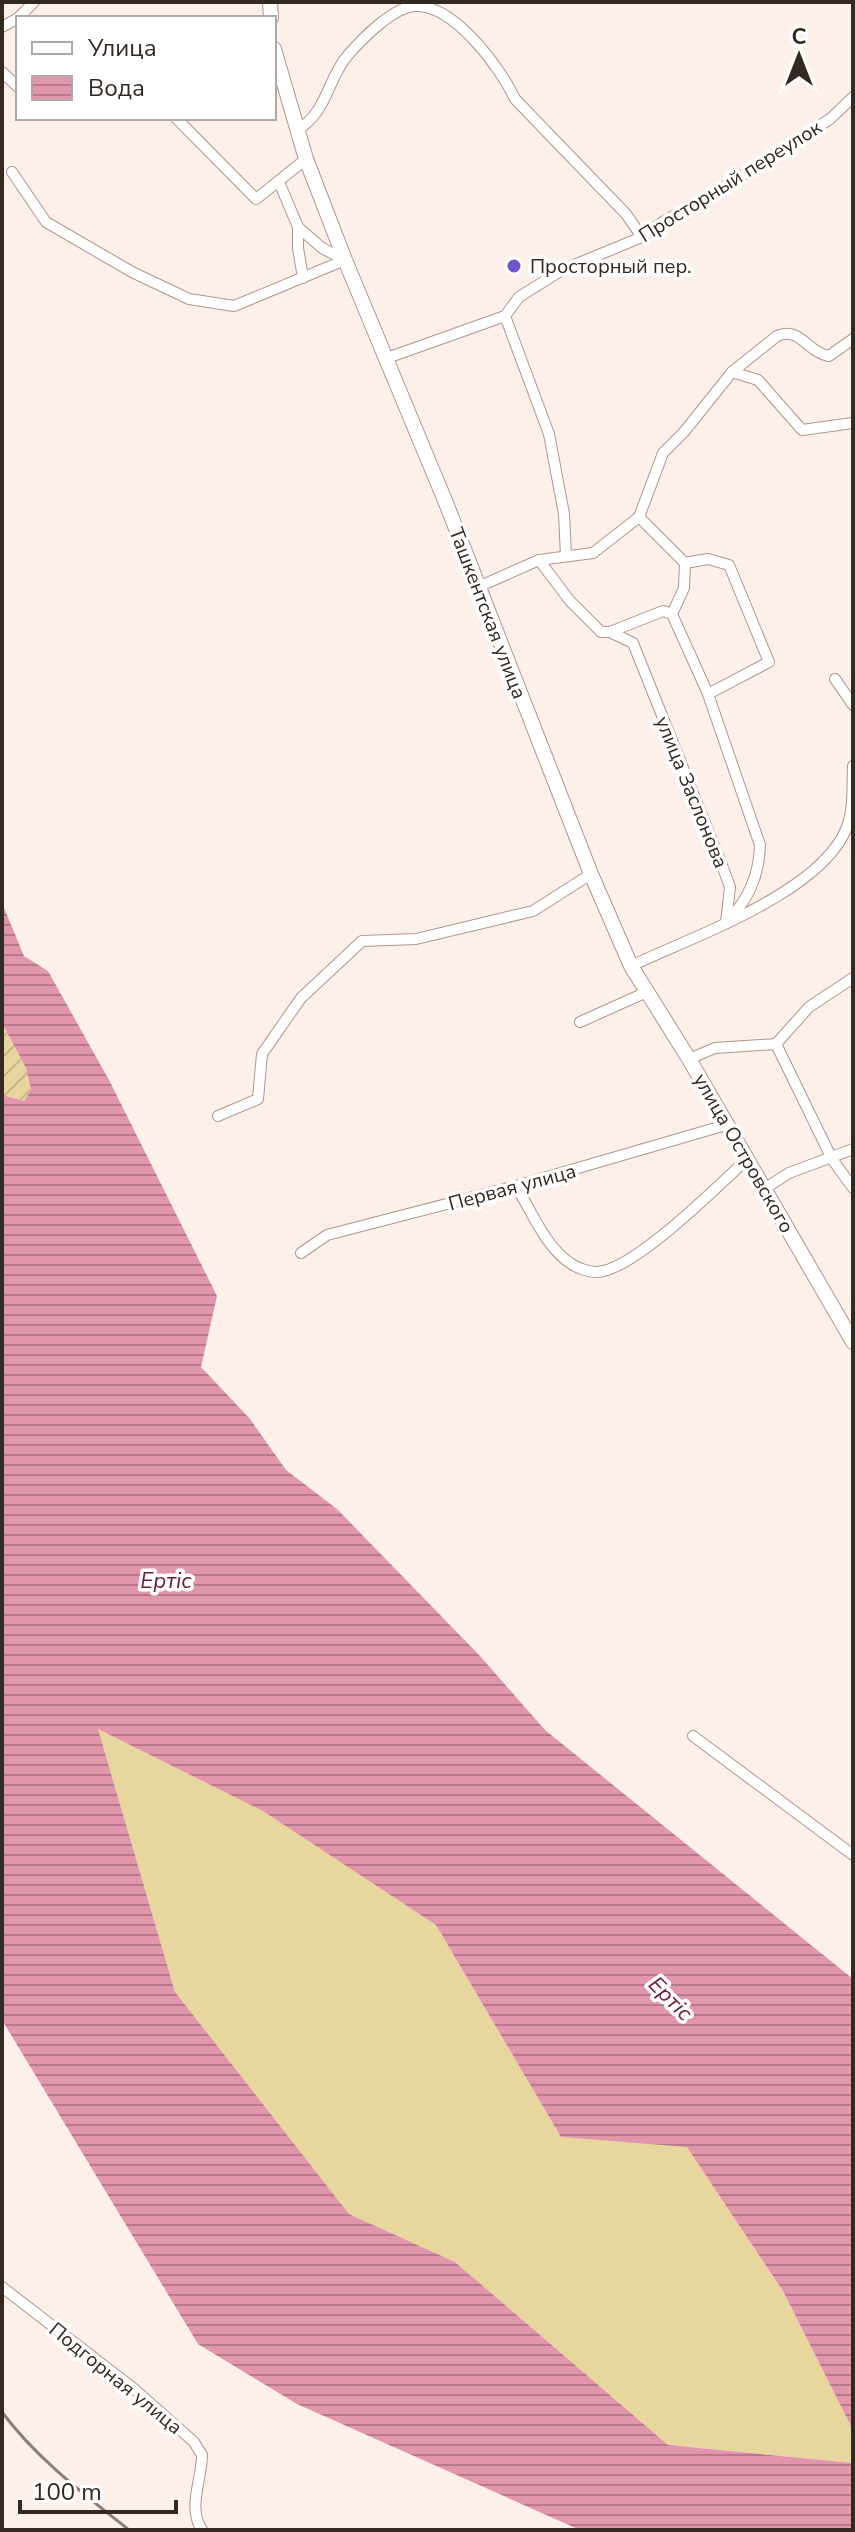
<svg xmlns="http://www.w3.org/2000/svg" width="855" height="2532" viewBox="0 0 855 2532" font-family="'Nunito Sans',sans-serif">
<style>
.grass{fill:#e7d69d}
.garden{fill:url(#garden-furrows)}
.water{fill:url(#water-rules)}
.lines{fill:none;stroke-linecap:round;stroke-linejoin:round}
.street-casing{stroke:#b39587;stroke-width:12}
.secondary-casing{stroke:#b39587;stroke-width:16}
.street{stroke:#fff;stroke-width:10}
.secondary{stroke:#fff;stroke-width:14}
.rail{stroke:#8c807a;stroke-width:3}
.poi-dot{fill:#7154cd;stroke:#fff;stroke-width:3}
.labels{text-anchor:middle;stroke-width:7;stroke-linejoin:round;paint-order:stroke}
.street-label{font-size:20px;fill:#342822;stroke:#fff}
.poi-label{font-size:20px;fill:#342822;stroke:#fff;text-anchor:start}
.water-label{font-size:22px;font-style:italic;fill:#6f183d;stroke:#fff}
</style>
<defs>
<pattern id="garden-furrows" width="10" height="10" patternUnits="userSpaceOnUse" patternTransform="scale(2)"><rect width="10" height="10" fill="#e7d69d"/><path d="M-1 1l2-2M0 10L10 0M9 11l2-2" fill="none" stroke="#c7b887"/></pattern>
<pattern id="water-rules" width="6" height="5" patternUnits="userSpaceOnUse" patternTransform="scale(2)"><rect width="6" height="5" fill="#e196ac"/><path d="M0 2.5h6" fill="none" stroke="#b77a8c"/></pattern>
</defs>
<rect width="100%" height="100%" fill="#fdf0ea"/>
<path class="grass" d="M 98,1729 L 263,1810 L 436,1925 L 561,2137 L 687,2146 L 783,2291 L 853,2430 L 853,2463 L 668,2445 L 455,2262 L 349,2214 L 175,1992 Z"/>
<path class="garden" d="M 2,1023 L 26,1068 L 31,1091 L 24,1101 L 2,1095 Z"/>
<path class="water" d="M 2,903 L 24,956 L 48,971 L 109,1080 L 217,1296 L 201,1367 L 250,1419 L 286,1470 L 337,1509 L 480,1656 L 545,1730 L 853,1979 L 853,2430 L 783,2291 L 687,2147 L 561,2137 L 436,1925 L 263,1811 L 98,1729 L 175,1992 L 349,2214 L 455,2262 L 668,2445 L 853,2463 L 853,2530 L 580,2530 L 297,2404 L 198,2344 L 2,2020 L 2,1095 L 24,1101 L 31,1090 L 26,1068 L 2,1023 Z"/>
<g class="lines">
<defs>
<g id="street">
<path d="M 18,18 L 34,2"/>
<path d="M 2,27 L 18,18"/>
<path d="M 2,72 L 18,87"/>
<path d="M 176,118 L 256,199 L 306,159"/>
<path d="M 297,130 C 328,112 327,79 348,55 C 362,39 394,6 416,6 C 454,5 500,67 515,99 L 626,214 L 642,237"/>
<path d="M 12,172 L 46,222 L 132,272 L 189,299 L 234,306 L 345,260"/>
<path d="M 279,182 L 298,227 L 298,248 L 303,278"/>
<path d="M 298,227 L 322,248 L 345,260"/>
<path d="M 505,316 L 549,434 L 564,514 L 566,556"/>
<path d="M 387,358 L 505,316 L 519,297 L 562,270 L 642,237 L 661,223 L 721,189 L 830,119 L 853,97"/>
<path d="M 732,372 L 758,380 L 802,430 L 853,423"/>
<path d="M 539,560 L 570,601 L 601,632 L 610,632 L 663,611 L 672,614 L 684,588 L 685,563 L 639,517"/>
<path d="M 685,563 L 708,559 L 729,565 L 769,662 L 708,694"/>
<path d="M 478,587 L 539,560 L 593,553 L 639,517 L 663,453 L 684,432 L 732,372 L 777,336 C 800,326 808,353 829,356 L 853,339"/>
<path d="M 672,614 L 708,694 L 760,845 C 759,877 748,900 726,923"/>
<path d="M 610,632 L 633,643 L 723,868 L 730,887 L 726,923"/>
<path d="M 835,679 L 853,705"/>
<path d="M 631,966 C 691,937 822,893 847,827 C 854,809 852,785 853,766"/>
<path d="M 580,1022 L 649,991"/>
<path d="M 776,1044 L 832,1159 L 853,1188"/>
<path d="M 689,1059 L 715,1048 L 776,1044 L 809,1007 L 853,978"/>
<path d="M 218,1116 L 258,1099 L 262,1054 L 301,998 L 362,941 L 416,939 L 533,911 L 591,874"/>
<path d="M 516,1186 C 532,1212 546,1249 573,1265 C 578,1268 589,1272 596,1272 C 631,1273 718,1186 746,1160"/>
<path d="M 764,1189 L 789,1173 L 853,1149"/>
<path d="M 301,1253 L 327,1235 L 516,1186 L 726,1125"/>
<path d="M 693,1736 L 853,1855"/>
<path d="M 2,2287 L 133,2388 L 194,2442 L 202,2455 C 202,2479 187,2508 202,2530"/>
</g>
<g id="secondary">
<path d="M 270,2 L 271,18"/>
<path d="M 274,49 L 306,159 L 345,260 L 446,503 L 591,874 L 631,966 L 689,1059 L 853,1342"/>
</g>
</defs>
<use href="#street" class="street-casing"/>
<use href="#secondary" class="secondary-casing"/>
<use href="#street" class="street"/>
<use href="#secondary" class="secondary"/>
<path class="rail" d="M 2,2412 C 36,2458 85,2495 129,2530"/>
</g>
<circle class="poi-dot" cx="514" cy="266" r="8"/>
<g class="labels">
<g class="street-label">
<text transform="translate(730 181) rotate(-32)" y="7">Просторный переулок</text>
<text transform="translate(488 613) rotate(69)" y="7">Ташкентская улица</text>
<text transform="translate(692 792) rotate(68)" y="7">улица Заслонова</text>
<text transform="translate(744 1153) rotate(60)" y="7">улица Островского</text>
<text transform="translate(512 1187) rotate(-15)" y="7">Первая улица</text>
<text transform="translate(116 2378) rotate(39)" y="7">Подгорная улица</text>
</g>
<g class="poi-label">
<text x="530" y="273">Просторный пер.</text>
</g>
<g class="water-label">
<text x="166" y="1588">Ертіс</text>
<text transform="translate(671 1998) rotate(45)" y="8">Ертіс</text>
</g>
</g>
<rect width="855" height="2532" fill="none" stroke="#342822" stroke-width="8"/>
<rect x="16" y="16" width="260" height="104" fill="#ffffff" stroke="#aea9a7" stroke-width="2"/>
<rect x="32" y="42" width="40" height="12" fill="#ffffff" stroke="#aea9a7" stroke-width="2"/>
<text x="88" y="56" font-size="24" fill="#342822">Улица</text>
<rect x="32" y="76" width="40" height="24" fill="url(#water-rules)" stroke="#aea9a7" stroke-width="2"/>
<text x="88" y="96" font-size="24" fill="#342822">Вода</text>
<g transform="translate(799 56)" stroke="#ffffff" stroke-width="6" paint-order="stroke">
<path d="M0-6L14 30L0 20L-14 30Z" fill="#342822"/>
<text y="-12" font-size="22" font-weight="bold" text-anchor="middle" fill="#342822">С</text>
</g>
<path d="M20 2500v12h156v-12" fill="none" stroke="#342822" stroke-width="4"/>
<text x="32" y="2500" font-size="24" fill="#342822" stroke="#ffffff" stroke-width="6" paint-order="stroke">100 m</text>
</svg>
